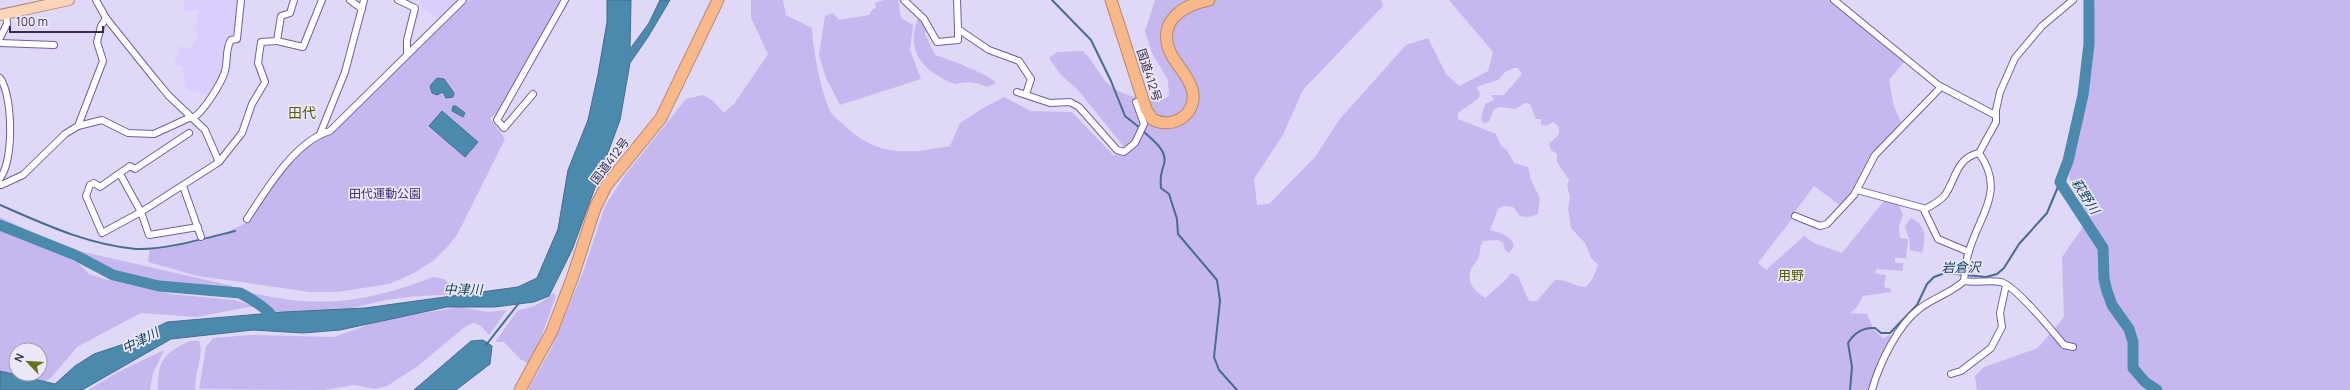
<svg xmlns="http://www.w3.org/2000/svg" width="2350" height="390" viewBox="0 0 2350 390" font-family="Manrope,'Noto Sans JP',sans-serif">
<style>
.built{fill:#dacdff}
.green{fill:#c6b8ee;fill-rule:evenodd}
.water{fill:#4b89ad;stroke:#446d8f}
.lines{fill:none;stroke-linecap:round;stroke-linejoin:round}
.stream{stroke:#446d8f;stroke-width:2}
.river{stroke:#4b89ad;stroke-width:11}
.street-casing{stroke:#735ea1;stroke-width:8}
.primary-casing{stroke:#b48774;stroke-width:12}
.highway-casing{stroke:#b48774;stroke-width:13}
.street{stroke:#fff;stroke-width:6}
.primary{stroke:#fbd4b9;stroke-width:10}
.highway{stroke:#f8b88a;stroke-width:11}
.labels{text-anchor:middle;stroke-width:3.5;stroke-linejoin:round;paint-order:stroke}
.street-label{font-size:12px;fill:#352d4a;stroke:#ece8f8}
.park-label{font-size:12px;fill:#452d72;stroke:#ece8f8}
.water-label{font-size:13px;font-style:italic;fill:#0f425c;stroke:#ece8f8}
.neighbourhood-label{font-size:13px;fill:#535c09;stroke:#ece8f8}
.quarter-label{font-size:14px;fill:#535c09;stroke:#ece8f8}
</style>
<rect width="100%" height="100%" fill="#e0d8f7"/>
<g class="built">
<path d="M 184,0 L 239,0 L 234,38 L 231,38 L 223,70 L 210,96 L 186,89 L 182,66 L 174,65 L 180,46 L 191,49 L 198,34 L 195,30 L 199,11 L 184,11 Z"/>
<path d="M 421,0 L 460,0 L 440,20 L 420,5 Z"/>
</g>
<g class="green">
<path d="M 472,0 L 562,0 L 499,111 L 490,118 L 505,139 L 457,235 L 448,246 L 433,261 L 414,273 L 389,284 L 337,292 L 310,292 L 198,276 L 148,262 L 150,249 L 203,241 L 225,233 L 250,221 L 277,177 L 311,143 L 329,135 L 462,6 L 463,2 Z"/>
<path d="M 751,0 L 783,0 L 786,15 L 812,28 C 813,51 821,91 830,111 C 833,117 841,122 845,126 C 877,157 909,154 950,146 L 960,123 L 983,108 L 1004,97 L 1031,111 L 1072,112 L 1114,156 L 1124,147 L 1078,90 L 1060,74 L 1049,58 L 1057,52 L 1083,51 C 1094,61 1099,75 1108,84 C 1121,96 1141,98 1158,102 L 1169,96 L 1168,80 L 1152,53 L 1145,31 L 1155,0 L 1381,0 L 1383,6 L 1303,90 L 1283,135 L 1254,179 L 1257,205 L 1269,204 L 1315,157 L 1339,120 L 1406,45 L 1428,38 L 1446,74 L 1459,86 L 1488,71 L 1493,52 L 1449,0 L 1830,0 L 1905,61 L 1889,80 L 1894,107 L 1902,124 L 1873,152 L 1855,189 L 1841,206 L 1814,186 L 1794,213 L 1795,215 L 1758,263 L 1766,270 L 1804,236 L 1814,243 L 1842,253 L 1884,201 L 1897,201 L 1903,215 L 1899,226 L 1900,238 L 1908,239 L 1906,258 L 1895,258 L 1895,263 L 1903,263 L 1903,271 L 1877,269 L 1874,273 L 1886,275 L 1884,287 L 1891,289 L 1891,292 L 1863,296 L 1857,307 L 1850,313 L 1867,314 L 1874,330 L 1883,338 L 1890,335 L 1895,338 L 1878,364 L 1870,390 L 528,390 L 551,349 L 584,269 L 605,206 L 625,175 L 686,99 L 703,95 L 712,100 L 724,113 L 734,104 L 768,54 L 751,18 ZM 1514,68 L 1518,68 L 1522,74 L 1504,95 L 1491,95 L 1494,100 L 1485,104 L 1481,118 L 1483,123 L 1489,122 L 1494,109 L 1500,107 L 1515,109 L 1525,103 L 1530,104 L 1536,119 L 1541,119 L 1541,124 L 1546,126 L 1553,122 L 1559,127 L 1559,134 L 1549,144 L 1551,150 L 1557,154 L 1557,162 L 1569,180 L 1567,186 L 1570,197 L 1568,208 L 1571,228 L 1585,243 L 1591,258 L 1598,265 L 1593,278 L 1586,287 C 1574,287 1569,279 1555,280 L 1537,301 L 1529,301 L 1518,276 L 1511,273 C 1504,284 1494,288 1486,298 C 1475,292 1466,283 1471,270 C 1472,266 1476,263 1478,259 C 1481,252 1479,247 1483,241 L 1498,240 L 1503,242 L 1505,250 L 1509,253 L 1514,246 C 1511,235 1500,233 1490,230 L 1498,209 L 1504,206 L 1513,207 L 1520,216 L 1529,217 L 1538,214 L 1540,198 L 1531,180 L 1528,167 L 1514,163 L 1507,150 L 1501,146 L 1496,134 L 1458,119 L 1458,113 L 1479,98 L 1480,93 L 1476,87 L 1498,80 L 1505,72 Z"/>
<path d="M 884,0 L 898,0 L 901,18 L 913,25 L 910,50 L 921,79 L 840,105 L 826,78 L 819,55 L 825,16 L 833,13 L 839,20 L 869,15 L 873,9 L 876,8 L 875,3 Z"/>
<path d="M 2095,0 L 2350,0 L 2350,390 L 1977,390 L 1975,376 L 1984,367 L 2038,348 L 2064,317 L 2062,257 L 2081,230 L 2086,213 L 2069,178 L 2090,78 Z"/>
<path d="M 918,18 L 923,19 L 927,25 L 925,34 L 935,55 C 946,58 991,75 996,83 L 987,87 C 976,82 967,81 955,84 C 924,72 905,53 918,18 Z"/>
<path d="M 0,217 L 31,232 L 29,234 L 0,223 Z"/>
<path d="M 1911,218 C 1927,225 1926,239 1922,253 L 1910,250 L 1910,242 L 1905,226 Z"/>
<path d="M 0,231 L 77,262 L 89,274 L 104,279 L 171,294 L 234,300 L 255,306 L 196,317 L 141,313 L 77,347 L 51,378 L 41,383 L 0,372 ZM 16,350 L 40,350 L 40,374 L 16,374 Z"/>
<path d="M 66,248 L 233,286 L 234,290 L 195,288 L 111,271 Z"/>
<path d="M 433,277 L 444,279 L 452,286 L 451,294 C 430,296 407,296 387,300 C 348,308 309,323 270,310 C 265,308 257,297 253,293 C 320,309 369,302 433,277 Z"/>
<path d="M 553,293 L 556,296 L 531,365 L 520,359 L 504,342 L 495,342 L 518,310 C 532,308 543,303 553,293 Z"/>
<path d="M 460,307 L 488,312 L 507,310 L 489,335 L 481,326 L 474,323 L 466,326 L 418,366 L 387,386 L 374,389 L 355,385 L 324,390 L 199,389 L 206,347 L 213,338 L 251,335 L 334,337 L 382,320 Z"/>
<path d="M 189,341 L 199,341 C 205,356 193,374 196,390 L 158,390 C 158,359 163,355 189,341 Z"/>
<path d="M 164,350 L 153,373 L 150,390 L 88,390 L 118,372 Z"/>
</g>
<g class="water">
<path d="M 607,0 L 631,0 L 630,49 L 649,23 L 660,0 L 670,0 L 648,37 L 630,63 L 620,120 L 572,250 L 549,296 L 534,302 L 495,307 L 447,307 L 340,330 L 303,333 L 253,330 L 171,339 L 82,390 L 0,390 L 0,371 L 55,384 L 75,366 L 94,354 L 121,345 L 167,322 L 284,312 L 365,308 L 518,287 L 537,278 L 558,229 L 568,170 L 588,120 L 598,74 L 607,22 Z"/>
<path d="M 437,78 L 444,79 L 454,93 L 453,97 L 446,98 L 443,92 L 437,95 L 432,93 L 430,86 Z"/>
<path d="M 453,106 L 456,106 L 465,113 L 463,117 L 452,111 Z"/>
<path d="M 442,111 L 478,142 L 465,157 L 429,126 Z"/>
<path d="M 483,340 L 492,346 L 490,364 L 456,390 L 414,390 L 471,341 Z"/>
</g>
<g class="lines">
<g class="stream">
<path d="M 1052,0 L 1091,40 L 1111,81 L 1125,116 L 1140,128"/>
<path d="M 1143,131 C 1151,139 1168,150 1164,164 C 1161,173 1160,178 1161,188 L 1169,194 L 1177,219 L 1178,234 L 1217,280 L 1220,301 L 1214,357 L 1219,370 L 1237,390"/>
<path d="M 0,205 C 44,224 88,245 136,249 C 165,250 207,238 235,231"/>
<path d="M 486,345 L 519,303"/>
<path d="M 1850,390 L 1852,367 L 1848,343 C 1854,333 1863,327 1875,328 L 1881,333 L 1890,333 L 1917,305 L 1927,284 L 1934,277 L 1945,273 L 1986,277 L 1997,274 L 2004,268 L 2019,244 L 2047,213 L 2060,182"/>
</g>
<g class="river">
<path d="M 2089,0 L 2089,44 L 2083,95 L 2068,161 L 2060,182 L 2103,248 L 2104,279 L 2107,291 L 2112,305 L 2129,329 L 2133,342 L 2133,368 L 2145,382 L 2157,390"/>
<path d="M 0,225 L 75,255 L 113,275 L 159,286 L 240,293 C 254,300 271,311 279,325"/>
</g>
<defs>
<g id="street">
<path d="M 96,0 L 106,18 L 150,73 L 169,96 L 205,130 L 219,162"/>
<path d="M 294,0 L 290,13 L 281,16 L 277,41 L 303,47 L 322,0"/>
<path d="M 350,0 L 362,9"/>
<path d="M 398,0 L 415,8 L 407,40 L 407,55"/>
<path d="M 904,0 L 924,19 L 937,42 L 958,40 L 958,29"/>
<path d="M 957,0 L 958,29 L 989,50 L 1019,61 L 1031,79 L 1026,94"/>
<path d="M 1834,0 L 1938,85 L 1995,115"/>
<path d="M 0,38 L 7,24 L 6,13"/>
<path d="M 0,43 L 54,45"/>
<path d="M 0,78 C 13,95 14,162 0,178"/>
<path d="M 1017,92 L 1050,103 L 1070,102 L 1079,107 L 1117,150 L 1124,152 L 1135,143 L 1144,124 L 1136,102"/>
<path d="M 533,94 L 504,128 L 497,120 L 565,0"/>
<path d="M 193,118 C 204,111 221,84 225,71 C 228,61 225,49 231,40 L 237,39 L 241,0"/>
<path d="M 78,126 L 103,61 L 97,42 L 101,26 L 106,18"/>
<path d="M 189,133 L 135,169 L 130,166 L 100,187 L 94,183 L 90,185 L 86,196 L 102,233 L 141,212 L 219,162 L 242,133 L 252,104 L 265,82 L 258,63 L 261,42 L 277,41"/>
<path d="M 320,134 L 345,72 L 364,0"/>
<path d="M 120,174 L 141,212 L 149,235 L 198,227"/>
<path d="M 0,183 L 1,185 L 23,175 L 65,134 L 78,126 L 102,120 L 128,133 L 154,134 L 191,117"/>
<path d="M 183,186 L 201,237"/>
<path d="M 1857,190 L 1923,208 L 1938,239 L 1969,252"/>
<path d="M 1925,209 C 1931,206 1940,201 1945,195 C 1956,179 1956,158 1979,153"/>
<path d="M 1795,216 L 1820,226 L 1827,224 L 1854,195 L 1875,155 L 1941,87"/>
<path d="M 247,219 C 266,190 295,141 330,131 L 463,0"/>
<path d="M 2073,347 L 2064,345 C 2052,331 2016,286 2001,282 C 1989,280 1976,283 1964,281 C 1965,271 1966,260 1969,251 C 1980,214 2006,191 1979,153 L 1996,122 L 1996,110 L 2000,92 L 2015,58 L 2042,26 L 2073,0"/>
<path d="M 1951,374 L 1961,371 L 1991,348 L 2002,327 L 2000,313 L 2006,285"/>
<path d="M 1872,390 C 1879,364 1898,325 1919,309 C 1933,298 1951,293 1964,281"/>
</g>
<path id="primary" d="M 0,15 L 69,0"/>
<g id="highway">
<path d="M 1111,0 L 1146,109 L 1152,119 C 1173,131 1199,113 1192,89 C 1188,75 1176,65 1170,52 C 1157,21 1183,5 1209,0"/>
<path d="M 520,390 L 552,331 L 573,276 L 595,208 L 606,186 L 661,118 L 718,0"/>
</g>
</defs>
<use href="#street" class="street-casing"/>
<use href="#primary" class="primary-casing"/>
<use href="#highway" class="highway-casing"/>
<use href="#street" class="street"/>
<use href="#primary" class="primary"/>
<use href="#highway" class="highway"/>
</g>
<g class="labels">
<g class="street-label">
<text transform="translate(1149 75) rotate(72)" y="4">国道412号</text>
<text transform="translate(610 161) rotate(-53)" y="4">国道412号</text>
</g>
<g class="park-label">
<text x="385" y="198">田代運動公園</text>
</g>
<g class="water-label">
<text transform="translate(2086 196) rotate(57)" y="5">萩野川</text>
<text transform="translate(1961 267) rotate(-1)" y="5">岩倉沢</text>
<text x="463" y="294">中津川</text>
<text transform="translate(140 340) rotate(-27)" y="5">中津川</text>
</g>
<g class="neighbourhood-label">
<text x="1791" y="280">用野</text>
</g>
<g class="quarter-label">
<text x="302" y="118">田代</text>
</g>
</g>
<g transform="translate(28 362) rotate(295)"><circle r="19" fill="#ece8f8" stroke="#a39db2"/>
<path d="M0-3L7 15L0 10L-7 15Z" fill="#67721c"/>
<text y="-6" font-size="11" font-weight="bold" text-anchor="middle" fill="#352d4a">N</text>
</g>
<path d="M10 26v6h93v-6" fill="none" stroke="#352d4a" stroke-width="2"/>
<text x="16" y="26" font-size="12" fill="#352d4a" stroke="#ece8f8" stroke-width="3" paint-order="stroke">100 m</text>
</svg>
